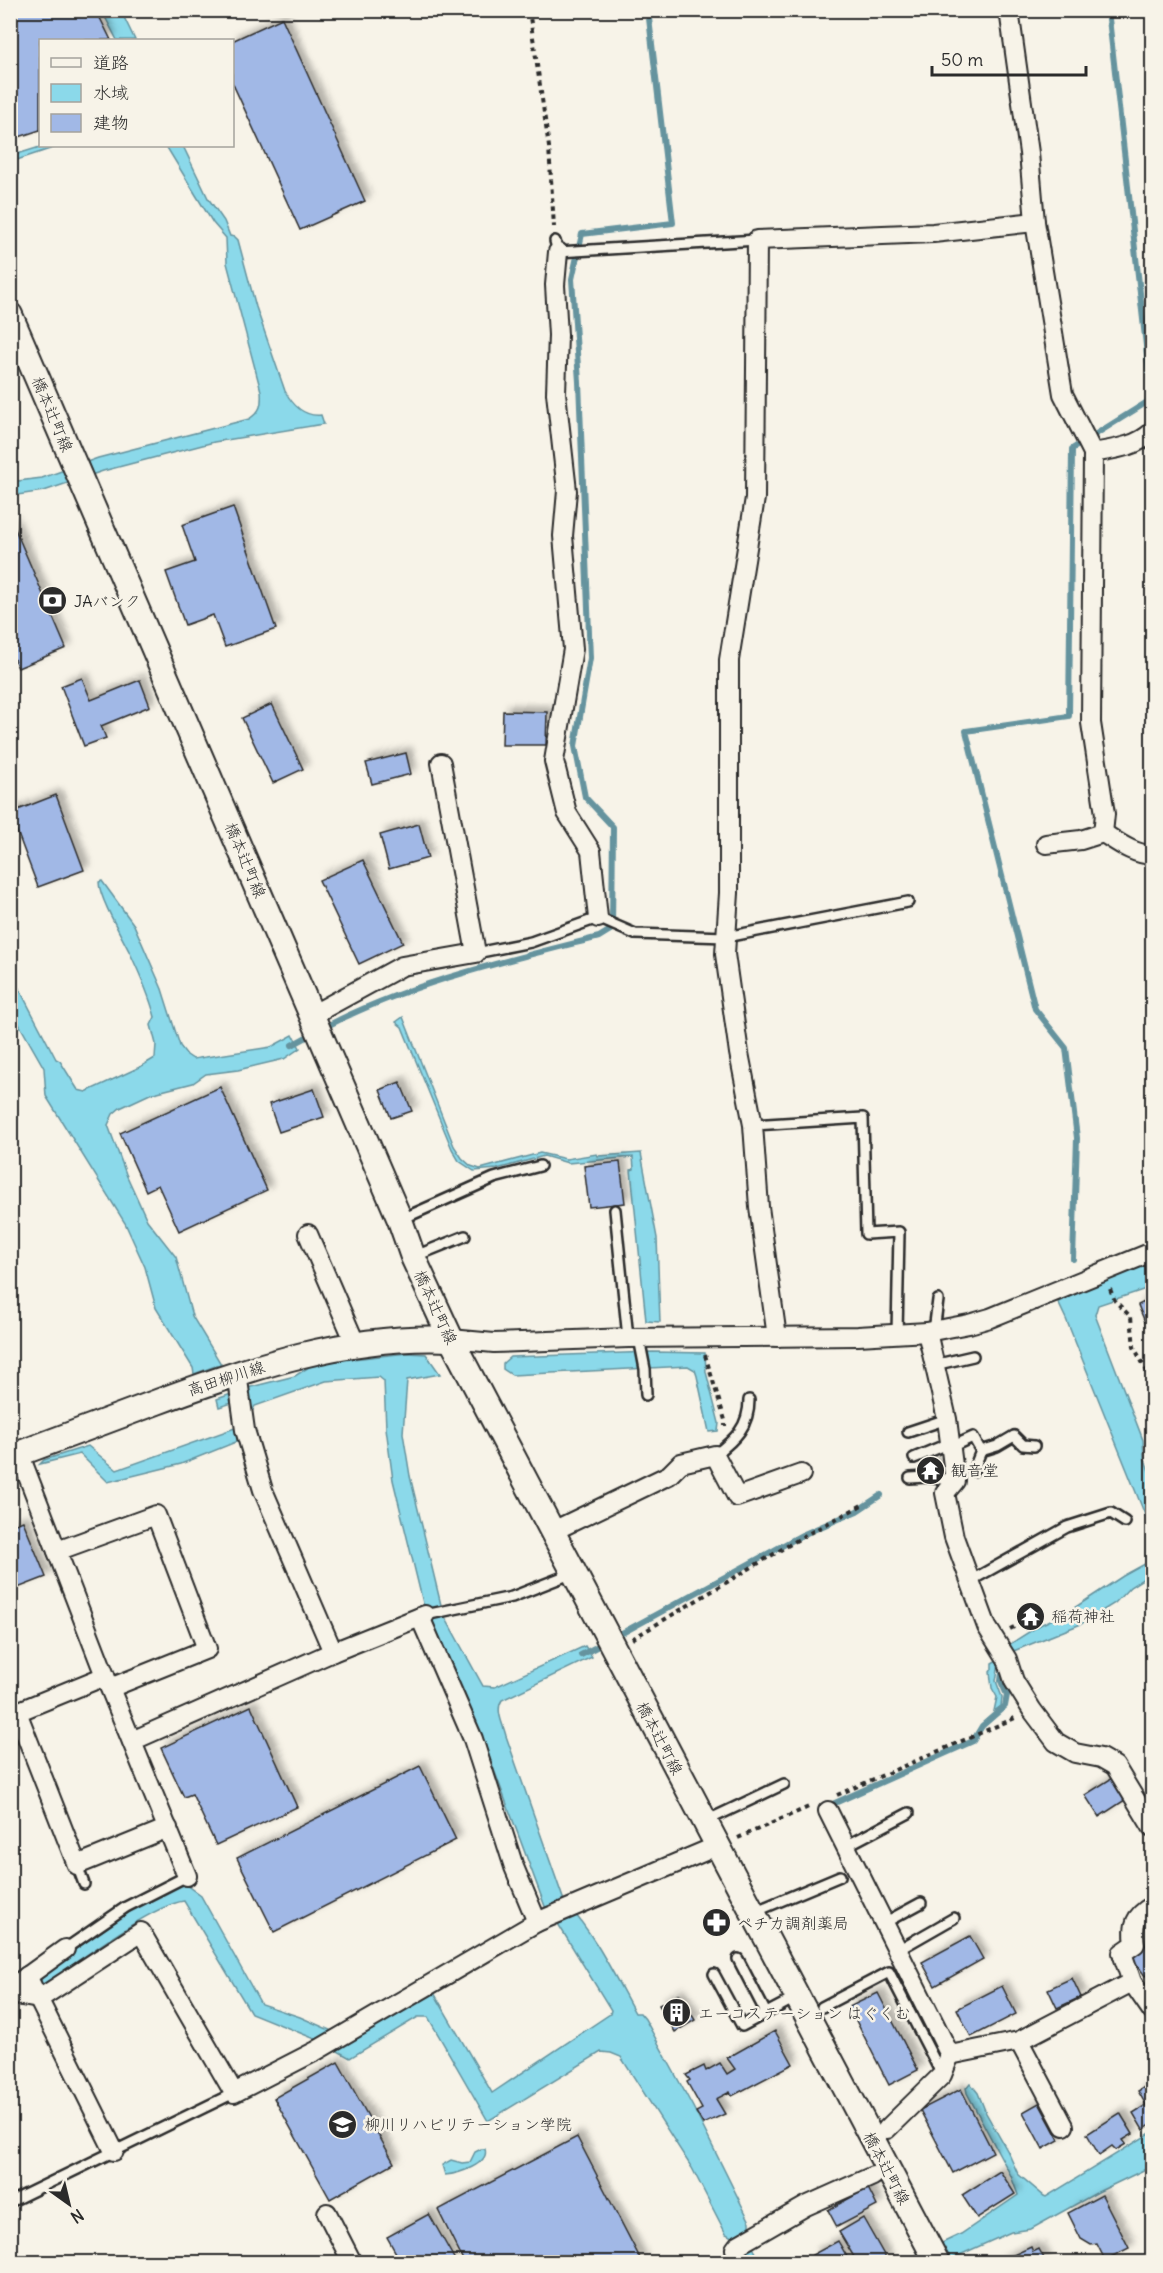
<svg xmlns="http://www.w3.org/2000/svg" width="1163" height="2273" viewBox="0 0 1163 2273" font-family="Delius,'Klee One',sans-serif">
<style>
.water{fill:#8bd9ea;stroke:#65939e;stroke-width:1.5}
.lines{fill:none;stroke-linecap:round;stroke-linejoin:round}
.stream{stroke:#65939e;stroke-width:6}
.building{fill:#a1b8e6;stroke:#2b2b2b;stroke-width:1.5;filter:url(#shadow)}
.lane-casing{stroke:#2b2b2b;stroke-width:14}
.street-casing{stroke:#2b2b2b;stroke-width:22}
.secondary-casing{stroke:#2b2b2b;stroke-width:28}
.path{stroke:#2b2b2b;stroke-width:4;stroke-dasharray:4.5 4.5;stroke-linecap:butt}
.lane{stroke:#f7f3e8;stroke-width:9}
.street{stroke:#f7f3e8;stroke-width:18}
.secondary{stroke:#f7f3e8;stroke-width:24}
.labels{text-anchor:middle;stroke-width:5;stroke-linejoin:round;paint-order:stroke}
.street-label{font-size:16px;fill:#2b2b2b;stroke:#f7f3e8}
.poi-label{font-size:16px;fill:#2b2b2b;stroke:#f7f3e8;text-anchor:start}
</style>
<defs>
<filter id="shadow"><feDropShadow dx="5.5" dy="-5.5" stdDeviation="3" flood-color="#0004"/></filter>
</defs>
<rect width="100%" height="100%" fill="#f7f3e8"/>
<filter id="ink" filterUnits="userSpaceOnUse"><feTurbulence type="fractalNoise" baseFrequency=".0167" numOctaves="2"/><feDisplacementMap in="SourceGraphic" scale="12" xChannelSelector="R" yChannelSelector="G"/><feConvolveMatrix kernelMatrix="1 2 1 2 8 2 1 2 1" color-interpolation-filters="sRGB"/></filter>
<g filter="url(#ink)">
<g class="water">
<path d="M 102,11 L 121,11 L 135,40 L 117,40 Z"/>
<path d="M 43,146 L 59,146 L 11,162 L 11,156 Z"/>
<path d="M 166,146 L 183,146 L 208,198 L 224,221 L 230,236 L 235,237 L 238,240 L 256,307 L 285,391 C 292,404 304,417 321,415 L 324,424 L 214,442 L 103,471 L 44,491 L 11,496 L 10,482 L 42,478 L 98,458 L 249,419 C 261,411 262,405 261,391 L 227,263 L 226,238 L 213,223 Z"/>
<path d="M 102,881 L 134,925 L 162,989 L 180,1046 L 187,1055 L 193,1059 L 271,1047 L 293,1035 L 300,1048 L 284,1059 L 238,1070 L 206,1074 L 193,1083 L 150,1094 L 120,1108 L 113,1114 L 108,1125 L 126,1174 L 147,1220 L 176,1257 L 192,1316 L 221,1364 L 194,1374 L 193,1368 L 156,1308 L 145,1267 L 125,1223 L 46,1096 L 44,1068 L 11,1010 L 11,973 L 56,1059 L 60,1061 L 78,1090 L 86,1092 L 140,1067 L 155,1058 L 156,1044 L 151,1025 L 155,1017 C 149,994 139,972 129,951 C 121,935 99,897 99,882 Z"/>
<path d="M 403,1017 L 454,1146 L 462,1158 L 471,1166 L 480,1169 L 540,1153 L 566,1159 L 597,1154 L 598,1156 L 641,1153 L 657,1238 L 660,1322 L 646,1321 L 631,1170 L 634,1169 L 633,1157 L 568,1163 L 544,1156 L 497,1169 L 474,1171 L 459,1161 L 452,1149 L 402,1027 L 396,1022 Z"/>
<path d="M 1148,1265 L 1152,1266 L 1152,1287 L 1098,1305 L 1095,1315 L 1143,1440 L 1144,1457 L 1152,1479 L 1152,1532 L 1066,1319 L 1058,1302 L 1120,1273 Z"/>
<path d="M 653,1352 L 705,1353 L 706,1372 L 719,1423 L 718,1431 L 709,1432 L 697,1376 L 695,1370 L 688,1366 L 512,1375 L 503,1369 L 503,1363 L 510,1357 Z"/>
<path d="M 408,1353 L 426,1354 L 440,1374 L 407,1380 L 403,1433 L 410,1476 L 441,1605 L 445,1617 L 483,1686 L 495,1687 L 585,1646 L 592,1657 L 502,1700 C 495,1710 503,1724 506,1736 L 564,1901 C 594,1933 614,1975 635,2013 L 640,2013 L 645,2019 L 693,2107 L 750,2222 L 750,2242 L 761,2262 L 746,2262 L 738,2240 L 726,2234 L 692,2168 L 621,2057 L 611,2053 L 601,2052 L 488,2121 L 428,2017 L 418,2017 L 350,2058 L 320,2041 L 251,2013 L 184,1901 C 151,1905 72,1966 41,1987 L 41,1973 L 140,1905 L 179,1885 L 186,1885 L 201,1896 L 261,2004 L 300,2017 L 350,2039 L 433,1991 L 492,2093 L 610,2014 L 611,2010 L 557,1922 L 546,1909 L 487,1751 L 423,1603 L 393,1480 L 386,1428 L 384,1381 L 379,1377 L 326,1381 L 255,1406 L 236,1442 L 181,1464 L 108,1482 L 80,1454 L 40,1464 L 44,1460 L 88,1446 L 117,1470 L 235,1428 L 232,1403 L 219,1407 L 217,1399 L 251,1387 L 295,1376 L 315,1363 Z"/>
<path d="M 1152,1560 L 1152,1573 L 1130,1587 L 1115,1603 L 1081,1624 L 1011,1652 L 1007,1646 L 1040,1625 L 1068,1612 L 1123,1576 Z"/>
<path d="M 997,1660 L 999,1663 L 996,1681 L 1002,1697 L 1001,1706 L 994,1711 L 997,1697 L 992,1688 L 990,1672 L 992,1669 L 992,1663 Z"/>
<path d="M 970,2083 L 978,2093 L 986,2113 L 1008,2152 L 1018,2174 L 1044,2196 L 1046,2197 L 1152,2132 L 1152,2166 L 1098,2192 L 1031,2229 L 1011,2232 L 944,2262 L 902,2262 L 961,2234 L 1018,2195 L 1011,2176 L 967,2093 L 966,2088 Z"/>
<path d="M 481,2149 L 485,2149 C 490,2164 458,2174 445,2175 L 442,2165 L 451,2160 L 462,2163 L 470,2162 L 475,2152 Z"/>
</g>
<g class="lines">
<g class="stream">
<path d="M 323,1028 C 409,983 505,961 599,937 L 612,929 L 613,827 L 585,797 L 575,746 L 590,658 L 579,382 L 572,279 L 582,234 L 673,223 L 648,10"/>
<path d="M 292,1045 L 314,1033"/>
<path d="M 1073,1259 L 1077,1138 L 1066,1048 L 1035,1009 L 966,731 L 1069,716 L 1072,449 L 1152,399 L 1108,10"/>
<path d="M 613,1638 L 802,1535 L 857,1511 L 881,1495"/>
<path d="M 581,1655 L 604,1643"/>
<path d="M 826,1807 L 973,1741 L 982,1726 L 1005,1706 L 1007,1695 L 1001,1681 L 1003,1666"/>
</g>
</g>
<g class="building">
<path d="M 10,10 L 96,10 L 111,40 L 40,40 L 40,130 L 10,140 Z"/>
<path d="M 282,18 L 365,201 L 300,230 L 232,82 L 232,41 Z"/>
<path d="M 233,507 L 276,629 L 225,647 L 213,615 L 185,625 L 166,572 L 195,562 L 182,525 Z"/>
<path d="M 12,522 L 66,648 L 18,668 L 10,650 L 10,523 Z"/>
<path d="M 82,678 L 91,700 L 140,680 L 150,706 L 101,726 L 106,738 L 84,746 L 61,686 Z"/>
<path d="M 272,704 L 303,769 L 273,783 L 242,718 Z"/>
<path d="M 503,711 L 547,712 L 546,745 L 502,745 Z"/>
<path d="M 406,753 L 411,774 L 372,784 L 366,763 Z"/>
<path d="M 56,795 L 84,870 L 38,887 L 10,813 Z"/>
<path d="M 419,824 L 428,858 L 389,869 L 380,835 Z"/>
<path d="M 363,860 L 403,943 L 359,964 L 319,880 Z"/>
<path d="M 400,1082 L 412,1111 L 391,1118 L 380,1090 Z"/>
<path d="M 220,1087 L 267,1190 L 179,1231 L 158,1185 L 146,1191 L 120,1133 Z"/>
<path d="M 314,1089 L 324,1117 L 279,1132 L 269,1104 Z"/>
<path d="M 620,1162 L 625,1203 L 589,1207 L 584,1166 Z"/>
<path d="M 1152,1298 L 1152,1339 L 1138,1305 Z"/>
<path d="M 925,1462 L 940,1463 L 938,1478 L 923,1476 Z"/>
<path d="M 23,1521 L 46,1577 L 10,1591 L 10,1526 Z"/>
<path d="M 251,1706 L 297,1807 L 216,1845 L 192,1794 L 184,1797 L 161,1748 Z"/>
<path d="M 420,1766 L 456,1840 L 274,1932 L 237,1858 Z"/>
<path d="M 1112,1778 L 1125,1800 L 1099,1817 L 1085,1795 Z"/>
<path d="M 970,1936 L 983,1959 L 935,1986 L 922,1962 Z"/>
<path d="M 1152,1941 L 1152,1971 L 1145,1976 L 1131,1956 Z"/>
<path d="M 1072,1978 L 1081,1997 L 1057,2008 L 1048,1989 Z"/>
<path d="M 1002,1986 L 1016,2014 L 971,2037 L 957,2009 Z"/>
<path d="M 878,1993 L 918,2070 L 889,2085 L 849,2007 Z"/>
<path d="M 679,1994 L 695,2020 L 675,2032 L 659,2005 Z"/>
<path d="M 775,2031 L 793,2064 L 732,2096 L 730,2092 L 716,2099 L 725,2114 L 703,2124 L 696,2112 L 702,2109 L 687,2082 L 690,2080 L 686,2075 L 704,2066 L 706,2071 L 720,2063 L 727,2074 L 735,2069 L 727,2058 Z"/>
<path d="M 338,2062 L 394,2163 L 330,2199 L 274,2098 Z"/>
<path d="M 1152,2082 L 1152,2124 L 1143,2130 L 1133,2113 L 1146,2105 L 1138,2091 Z"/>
<path d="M 961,2089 L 993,2152 L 953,2173 L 920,2110 Z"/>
<path d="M 1039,2103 L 1059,2140 L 1043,2149 L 1023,2112 Z"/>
<path d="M 1120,2113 L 1133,2134 L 1123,2140 L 1126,2144 L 1116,2150 L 1112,2146 L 1099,2155 L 1087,2134 Z"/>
<path d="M 577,2137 L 642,2262 L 464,2262 L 438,2210 Z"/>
<path d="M 1000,2171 L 1015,2194 L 977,2218 L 962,2195 Z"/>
<path d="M 868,2188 L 877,2206 L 837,2227 L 828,2210 Z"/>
<path d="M 1102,2195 L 1129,2248 L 1105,2260 L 1097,2244 L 1091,2245 L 1081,2239 L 1068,2213 Z"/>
<path d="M 429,2214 L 455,2260 L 450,2262 L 401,2262 L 387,2237 Z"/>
<path d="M 863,2218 L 888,2262 L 857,2262 L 839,2232 Z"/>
<path d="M 838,2241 L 850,2262 L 816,2262 L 812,2255 Z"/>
<path d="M 1031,2247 L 1033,2252 L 1039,2249 L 1046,2262 L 998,2262 Z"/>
</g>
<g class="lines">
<defs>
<g id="lane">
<path d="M 555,241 L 558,252 L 757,240"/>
<path d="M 476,953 L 531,942 L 598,918 L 635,934 L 726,937 L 908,902"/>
<path d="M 753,1125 L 863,1118 L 866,1234 L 899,1232 L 897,1334"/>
<path d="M 615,1210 L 628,1338"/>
<path d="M 402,1219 L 494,1178 L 540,1166"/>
<path d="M 413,1257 L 465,1236"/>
<path d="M 934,1331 L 938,1300"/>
<path d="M 639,1338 L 645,1369 L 646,1395"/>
<path d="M 934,1365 L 973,1356"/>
<path d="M 908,1432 L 947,1419"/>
<path d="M 951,1447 L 973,1437 L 981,1451 L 973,1471"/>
<path d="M 981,1451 L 997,1446 L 1014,1436 L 1023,1445 L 1034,1446"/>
<path d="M 715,1455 C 735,1439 749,1427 749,1400"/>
<path d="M 914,1458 L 950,1443"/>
<path d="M 910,1478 L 927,1477 L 955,1481"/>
<path d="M 970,1581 L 1067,1527 L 1111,1513 L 1125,1522"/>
<path d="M 425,1615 L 512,1597 L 573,1573"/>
<path d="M 706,1821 L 784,1784"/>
<path d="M 846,1846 L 909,1813"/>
<path d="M 77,1865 L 84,1884"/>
<path d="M 754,1912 L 840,1876"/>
<path d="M 884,1923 L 921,1903"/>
<path d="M 65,1949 L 126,1907 L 187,1876"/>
<path d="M 898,1950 L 954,1918"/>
<path d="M 738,1959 L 766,2013"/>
<path d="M 714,1974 L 742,2026 L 797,1997"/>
<path d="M 822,2007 L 889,1972 L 941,2073"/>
<path d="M 10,2202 L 234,2093"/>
</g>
<g id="street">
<path d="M 1009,10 L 1029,153 L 1035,222 L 1063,394 L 1093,453 L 1091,723 L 1105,814 L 1103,833"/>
<path d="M 558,252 L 555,285 L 558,335 L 556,393 L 567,491 L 563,536 L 573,649 L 554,761 L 567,813 L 591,851 L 598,918"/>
<path d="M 1093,453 C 1114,449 1136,447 1152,432"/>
<path d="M 1103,833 C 1119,843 1133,854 1152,855"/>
<path d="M 1046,844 L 1081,840 L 1103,833"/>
<path d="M 312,1015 L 402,966 L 476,953 L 441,763"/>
<path d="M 308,1234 L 356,1345"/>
<path d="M 927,1332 L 947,1419 L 955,1481 L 945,1493 L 954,1537 L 987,1627 L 1007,1659 L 1014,1681 L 1032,1710 L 1056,1742 L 1075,1753 L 1101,1758 L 1115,1766 L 1152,1827"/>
<path d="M 777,1337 L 759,1207 L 753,1125 L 739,1053 L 725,954 L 729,893 L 729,660 L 755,498 L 757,240 L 933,233 L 1035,222"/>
<path d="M 451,1339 L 494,1343 L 628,1338 L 858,1336 L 927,1332 L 969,1324 L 990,1318 L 1152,1252"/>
<path d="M 237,1373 L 245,1430 L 263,1490 L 333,1652"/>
<path d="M 19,1453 L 109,1686 L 187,1876"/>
<path d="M 551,1532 L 669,1475 L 681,1463 L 715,1455 L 737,1497 L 801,1474"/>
<path d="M 57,1551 L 156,1515 L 207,1649 L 110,1688"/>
<path d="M 420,1617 L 473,1739 L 514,1867 L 537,1922"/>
<path d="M 105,1676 L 17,1712 L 77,1865 L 168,1828"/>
<path d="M 132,1741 L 333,1652 L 425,1615"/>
<path d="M 828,1811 L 950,2055 L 942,2075 L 887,2129"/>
<path d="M 1152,1906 C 1135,1916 1132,1925 1135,1944 L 1122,1953 L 1132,1982 L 1152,2011"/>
<path d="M 27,1976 L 114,2151"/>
<path d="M 18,1983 L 65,1949"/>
<path d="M 10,1994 L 39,1999 L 141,1932 L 234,2093 L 316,2051 L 537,1922 L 717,1846"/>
<path d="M 1019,2041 L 1064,2126"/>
<path d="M 950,2055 L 1019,2041 L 1132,1982"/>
<path d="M 327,2213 L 352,2262"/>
<path d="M 740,2262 L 735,2249 L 738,2245 L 806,2206 L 873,2176"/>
</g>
<g id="secondary">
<path d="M 10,315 L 400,1220 L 413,1257 L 451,1339 L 937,2262"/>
<path d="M 10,1457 C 59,1439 108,1420 157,1402 C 251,1367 348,1334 451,1339"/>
</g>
</defs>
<use href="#lane" class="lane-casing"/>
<use href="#street" class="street-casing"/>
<use href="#secondary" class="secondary-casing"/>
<g class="path">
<path d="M 529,10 L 549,147 L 554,227"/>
<path d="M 1110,1289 L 1115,1301 L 1131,1317 L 1134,1347 L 1149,1375 L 1152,1387"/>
<path d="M 705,1355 L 725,1420 L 725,1426"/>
<path d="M 1010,1629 L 1020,1624"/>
<path d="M 632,1639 L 804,1536 L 862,1505"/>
<path d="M 837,1795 L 1015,1718"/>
<path d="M 738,1838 L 811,1806"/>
</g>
<use href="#lane" class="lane"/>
<use href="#street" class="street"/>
<use href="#secondary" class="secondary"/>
</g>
</g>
<defs>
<symbol id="bank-disc" viewBox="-11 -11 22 22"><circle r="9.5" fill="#2b2b2b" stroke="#f7f3e8"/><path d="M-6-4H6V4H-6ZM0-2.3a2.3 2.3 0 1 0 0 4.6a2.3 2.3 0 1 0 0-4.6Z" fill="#fff"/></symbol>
<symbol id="temple-disc" viewBox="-11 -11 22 22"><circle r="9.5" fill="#2b2b2b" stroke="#f7f3e8"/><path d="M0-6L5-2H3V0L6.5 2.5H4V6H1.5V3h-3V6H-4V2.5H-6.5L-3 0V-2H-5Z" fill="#fff"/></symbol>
<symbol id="pharmacy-disc" viewBox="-11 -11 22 22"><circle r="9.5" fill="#2b2b2b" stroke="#f7f3e8"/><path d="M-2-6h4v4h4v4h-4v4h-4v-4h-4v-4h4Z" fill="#fff"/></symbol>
<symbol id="building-disc" viewBox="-11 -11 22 22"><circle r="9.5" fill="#2b2b2b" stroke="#f7f3e8"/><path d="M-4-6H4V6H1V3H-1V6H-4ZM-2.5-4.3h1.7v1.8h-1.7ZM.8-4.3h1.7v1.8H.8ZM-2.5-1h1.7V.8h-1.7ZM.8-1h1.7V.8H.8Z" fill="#fff"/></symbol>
<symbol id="school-disc" viewBox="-11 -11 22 22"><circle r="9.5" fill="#2b2b2b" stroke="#f7f3e8"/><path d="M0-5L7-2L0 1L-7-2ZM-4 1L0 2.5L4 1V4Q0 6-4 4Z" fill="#fff"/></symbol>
</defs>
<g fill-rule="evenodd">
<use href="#bank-disc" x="36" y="584" width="33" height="33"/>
<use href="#temple-disc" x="914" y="1454" width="33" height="33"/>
<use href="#temple-disc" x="1014" y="1600" width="33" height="33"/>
<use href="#pharmacy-disc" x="700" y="1906" width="33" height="33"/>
<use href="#building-disc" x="660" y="1996" width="33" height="33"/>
<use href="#school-disc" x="326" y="2108" width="33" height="33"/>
</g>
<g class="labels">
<g class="street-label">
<text transform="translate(53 414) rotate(67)" y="6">橋本辻町線</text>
<text transform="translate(246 860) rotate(67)" y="6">橋本辻町線</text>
<text transform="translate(436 1307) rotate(65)" y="6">橋本辻町線</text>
<text transform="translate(226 1378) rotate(-18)" y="6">高田柳川線</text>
<text transform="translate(660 1738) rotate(62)" y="6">橋本辻町線</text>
<text transform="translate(887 2168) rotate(62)" y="6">橋本辻町線</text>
</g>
<g class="poi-label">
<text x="74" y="607">JAバンク</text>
<text x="951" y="1476">観音堂</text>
<text x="1051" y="1622">稲荷神社</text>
<text x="737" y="1929">ペチカ調剤薬局</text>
<text x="698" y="2019">エーコステーション はぐくむ</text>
<text x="364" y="2130">柳川リハビリテーション学院</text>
</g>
</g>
<rect width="1163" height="2273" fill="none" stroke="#f7f3e8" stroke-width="36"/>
<rect x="18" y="18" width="1127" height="2237" fill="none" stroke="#2b2b2b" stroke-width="2" filter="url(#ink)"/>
<rect x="39" y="39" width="195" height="108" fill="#f7f3e8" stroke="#a5a39c" stroke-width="1.5"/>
<rect x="51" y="58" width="30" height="9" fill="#f7f3e8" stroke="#a5a39c" stroke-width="1.5"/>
<text x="93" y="69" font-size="18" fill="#2b2b2b">道路</text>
<rect x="51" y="84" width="30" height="18" fill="#8bd9ea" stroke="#a5a39c" stroke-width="1.5"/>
<text x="93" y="99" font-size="18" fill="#2b2b2b">水域</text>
<rect x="51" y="114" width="30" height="18" fill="#a1b8e6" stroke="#a5a39c" stroke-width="1.5"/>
<text x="93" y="129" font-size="18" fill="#2b2b2b">建物</text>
<g transform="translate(69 2204) rotate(146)" stroke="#f7f3e8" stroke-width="4.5" paint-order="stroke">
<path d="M0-4.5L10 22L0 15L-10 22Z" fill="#2b2b2b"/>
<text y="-9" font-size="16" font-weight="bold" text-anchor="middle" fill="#2b2b2b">N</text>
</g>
<path d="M932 66v9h154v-9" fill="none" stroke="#2b2b2b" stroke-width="3"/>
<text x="941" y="66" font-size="18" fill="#2b2b2b" stroke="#f7f3e8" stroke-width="4.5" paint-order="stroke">50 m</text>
</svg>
